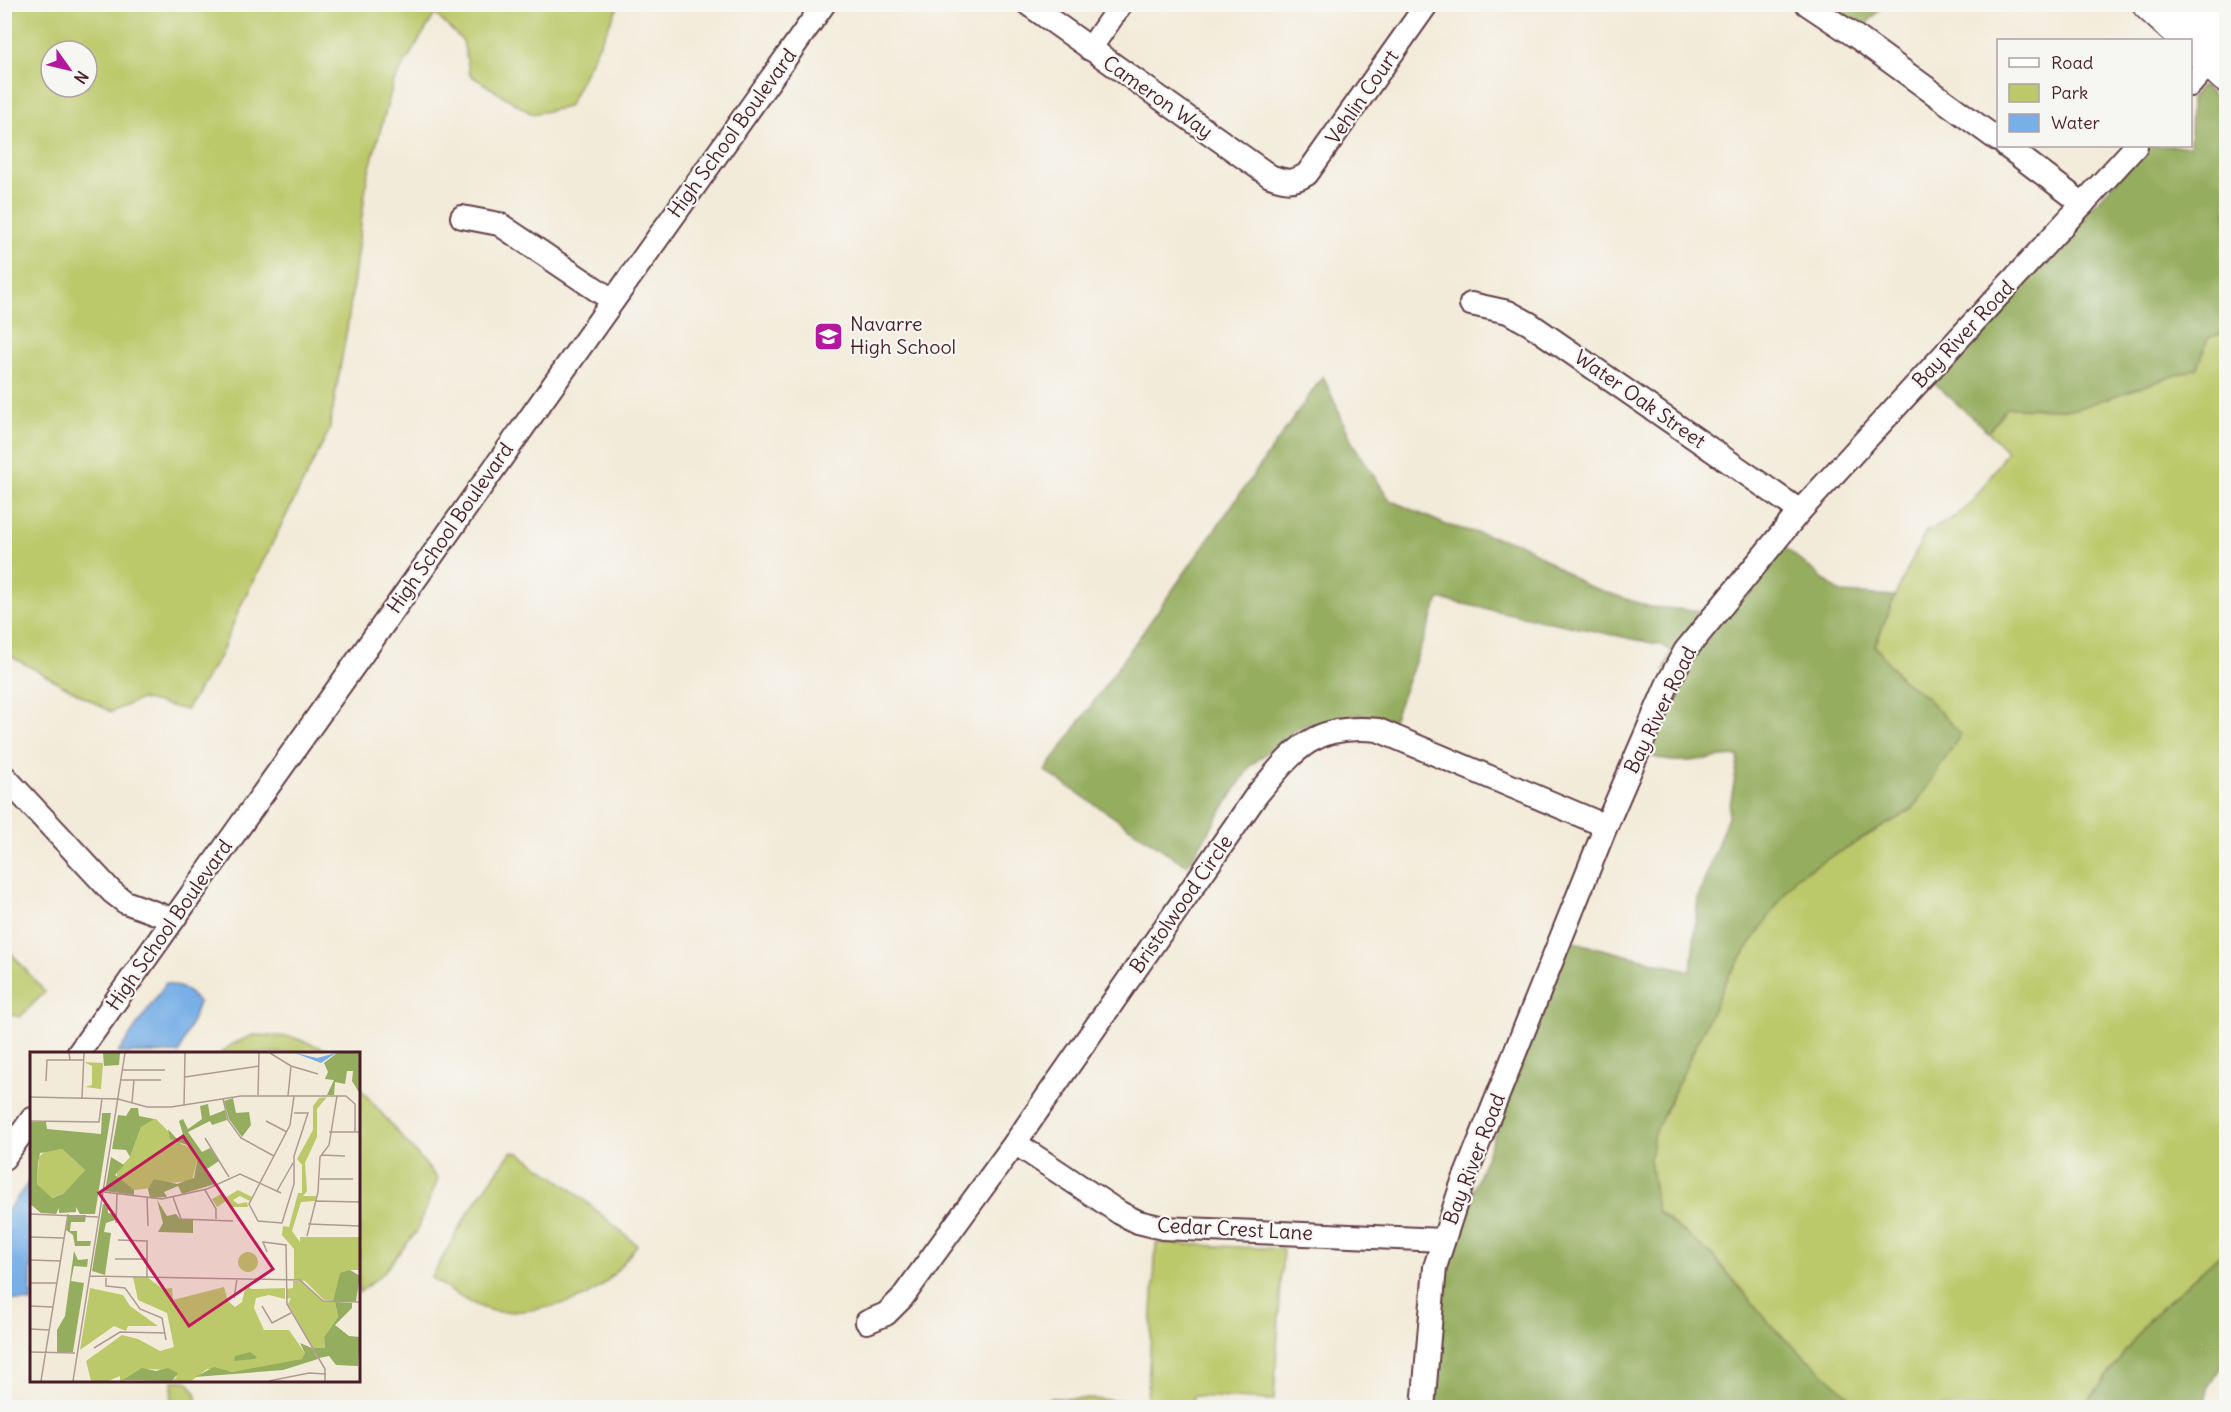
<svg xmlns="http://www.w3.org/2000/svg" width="2231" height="1412" viewBox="0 0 2231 1412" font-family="Delius,sans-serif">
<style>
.green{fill:#bcc96a;stroke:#83744a;stroke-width:1.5;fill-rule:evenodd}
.forest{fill:#95ad5e;stroke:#706644;stroke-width:1.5}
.water{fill:#77afe6;stroke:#606788;stroke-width:1.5}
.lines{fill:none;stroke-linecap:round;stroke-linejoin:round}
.minor-casing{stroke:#633e45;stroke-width:26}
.highway-casing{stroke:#633e45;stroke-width:36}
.minor{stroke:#fff;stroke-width:22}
.highway{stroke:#fff;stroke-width:33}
.labels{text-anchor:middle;stroke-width:4.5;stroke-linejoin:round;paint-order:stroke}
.street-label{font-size:20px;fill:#4a1f2b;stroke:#f6f6f2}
.poi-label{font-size:20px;fill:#4a1f2b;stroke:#f6f6f2;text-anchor:start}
.inset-road{fill:none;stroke:#af9993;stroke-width:1.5}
.view{fill:#c2185b;fill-opacity:0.15;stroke:#c2185b;stroke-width:3}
.inset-edge{fill:none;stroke:#4a1f2b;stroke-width:3}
</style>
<rect width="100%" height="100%" fill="#f6f6f2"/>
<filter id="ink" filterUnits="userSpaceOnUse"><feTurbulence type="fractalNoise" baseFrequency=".0167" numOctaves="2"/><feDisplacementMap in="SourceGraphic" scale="12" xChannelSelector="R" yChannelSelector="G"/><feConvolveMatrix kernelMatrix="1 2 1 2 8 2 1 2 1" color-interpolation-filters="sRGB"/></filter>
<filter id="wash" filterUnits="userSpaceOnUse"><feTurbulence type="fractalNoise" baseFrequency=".008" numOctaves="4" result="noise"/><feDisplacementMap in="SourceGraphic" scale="24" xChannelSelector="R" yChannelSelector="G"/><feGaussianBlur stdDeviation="1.35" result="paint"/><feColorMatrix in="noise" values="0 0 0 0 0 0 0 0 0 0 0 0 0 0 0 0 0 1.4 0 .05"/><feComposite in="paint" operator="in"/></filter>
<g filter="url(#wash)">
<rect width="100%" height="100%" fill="#f3ebd9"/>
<g class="green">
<path d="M 5,4 L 619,5 L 568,107 L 532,114 L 470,75 L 463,41 L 435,14 L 394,81 L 367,178 L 348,323 L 329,431 L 241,605 L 220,656 L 186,710 L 141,699 L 111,712 L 5,653 ZM 51,51 L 87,51 L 87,87 L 51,87 Z"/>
<path d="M 2226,332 L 2226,1253 L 2218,1256 L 2150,1318 L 2089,1400 L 2075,1407 L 1862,1407 L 1777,1332 L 1712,1255 L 1657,1211 L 1650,1159 L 1653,1137 L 1729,975 L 1796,877 L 1913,809 L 1926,697 L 1900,678 L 1875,646 L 1888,610 L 1926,531 C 1970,516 1983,487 2007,451 L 1988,432 L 2006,408 L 2076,409 L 2208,338 Z"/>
<path d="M 5,946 L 45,992 L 20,1017 L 5,1013 Z"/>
<path d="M 253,1035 L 292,1037 L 325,1049 L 329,1053 L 221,1053 L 231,1045 Z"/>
<path d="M 359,1087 L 438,1179 L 417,1231 L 383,1273 L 359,1293 Z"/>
<path d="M 511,1152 L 520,1153 L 570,1188 L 637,1245 C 624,1262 611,1280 593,1292 C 573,1305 516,1315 493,1311 C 471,1306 450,1290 431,1278 L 468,1213 Z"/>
<path d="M 1156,1243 L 1283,1249 L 1274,1400 L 1193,1396 L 1192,1407 L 1043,1407 L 1049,1398 L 1147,1401 Z"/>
<path d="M 173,1381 L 187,1381 L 196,1393 L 199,1407 L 170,1407 Z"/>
</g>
<g class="forest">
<path d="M 1830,5 L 1884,5 L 1861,30 Z"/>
<path d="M 2202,85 L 2226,107 L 2226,332 L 2208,338 L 2198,368 L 2076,409 L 2006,408 L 1988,432 L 1932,381 L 2148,146 L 2190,146 L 2191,98 Z"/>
<path d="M 1323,376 L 1353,444 L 1390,500 L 1446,525 L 1522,544 L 1585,585 L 1650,607 L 1705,611 L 1664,672 L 1672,651 L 1662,645 L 1439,599 L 1393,720 L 1359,715 L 1300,727 L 1250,766 L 1187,866 L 1045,771 Z"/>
<path d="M 1783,546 L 1841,593 L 1895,596 L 1875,646 L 1900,678 L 1926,697 L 1961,734 L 1913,809 L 1796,877 L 1729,975 L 1653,1137 L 1650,1159 L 1657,1211 L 1712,1255 L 1777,1332 L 1862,1407 L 1480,1408 L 1436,1403 L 1437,1348 L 1443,1269 L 1569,941 L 1691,971 L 1698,898 L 1728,816 L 1739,756 C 1706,756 1678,769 1647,754 L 1692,656 Z"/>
<path d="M 2226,1253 L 2226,1360 L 2209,1385 L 2204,1407 L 2075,1407 L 2089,1400 L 2150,1318 L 2218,1256 Z"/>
</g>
<g class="water">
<path d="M 166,983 L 185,989 L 199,1003 L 179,1053 L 118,1053 Z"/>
<path d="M 31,1179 L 31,1302 L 4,1299 L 5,1214 Z"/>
</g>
</g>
<g filter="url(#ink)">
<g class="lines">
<defs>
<g id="minor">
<path d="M 1028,4 L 1270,176 C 1286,182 1293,183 1307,174 L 1427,4"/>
<path d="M 1807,4 L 1858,38 L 1998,140"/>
<path d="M 1090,49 L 1121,4"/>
<path d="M 2190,85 L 2211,61 L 2226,50"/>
<path d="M 2006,146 L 2083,204"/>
<path d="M 462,217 L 499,224 L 612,300"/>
<path d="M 1471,304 L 1508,312 L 1530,324 L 1800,511"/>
<path d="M 4,776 L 112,892 L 125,902 L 172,919"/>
<path d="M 78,1054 L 824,4"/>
<path d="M 1015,1143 L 1120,1213 L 1138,1222 L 1163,1228 L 1443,1240"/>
<path d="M 4,1158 L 32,1119"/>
<path d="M 867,1322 L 886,1314 L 902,1298 L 1015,1143 L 1256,796 C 1294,750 1313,723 1378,730 L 1606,826"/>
<path d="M 1423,1408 L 1435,1267 L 1461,1187 L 1606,826 L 1668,683 L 1685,651 L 1800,511 L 2136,146"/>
</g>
<g id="highway">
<path d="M 2149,4 L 2188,40"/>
<path d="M 2195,4 L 2226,34"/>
<path d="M 2190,42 L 2226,76"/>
</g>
</defs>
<use href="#minor" class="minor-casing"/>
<use href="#highway" class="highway-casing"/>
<use href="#minor" class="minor"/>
<use href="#highway" class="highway"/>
</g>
</g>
<defs>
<symbol id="school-square" viewBox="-11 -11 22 22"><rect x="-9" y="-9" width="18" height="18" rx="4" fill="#b5179e" stroke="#f6f6f2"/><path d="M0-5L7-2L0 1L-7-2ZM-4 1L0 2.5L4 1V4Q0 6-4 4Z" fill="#fff"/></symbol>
</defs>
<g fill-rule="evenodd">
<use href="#school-square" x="812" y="320" width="33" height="33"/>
</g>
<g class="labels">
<g class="street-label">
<text transform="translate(1158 97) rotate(35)" y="7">Cameron Way</text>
<text transform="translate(1362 97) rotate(-55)" y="7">Vehlin Court</text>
<text transform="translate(732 133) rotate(-54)" y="7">High School Boulevard</text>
<text transform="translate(1963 334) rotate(-47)" y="7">Bay River Road</text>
<text transform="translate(1640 399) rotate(35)" y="7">Water Oak Street</text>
<text transform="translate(450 528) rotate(-55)" y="7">High School Boulevard</text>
<text transform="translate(1660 710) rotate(-64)" y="7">Bay River Road</text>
<text transform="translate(1181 904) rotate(-55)" y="7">Bristolwood Circle</text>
<text transform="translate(169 925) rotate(-55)" y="7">High School Boulevard</text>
<text transform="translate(1474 1159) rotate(-69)" y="7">Bay River Road</text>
<text transform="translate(1235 1229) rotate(3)" y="7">Cedar Crest Lane</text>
</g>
<g class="poi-label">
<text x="850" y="331">Navarre<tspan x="850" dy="23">High School</tspan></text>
</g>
</g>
<g transform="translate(30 1052)">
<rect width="330" height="330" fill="#f3ebd9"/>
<path d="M 54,10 L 73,11 L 71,37 L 55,35 L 62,33 L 62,14 ZM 297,45 L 287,57 L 287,85 L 275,111 L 277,139 L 273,144 L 286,144 L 285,149 L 271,150 L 262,179 L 270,190 L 270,185 L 330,185 L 330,218 L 320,218 L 310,225 L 303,249 L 294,248 L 275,229 L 264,227 L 264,197 L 252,183 L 253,174 L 259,175 L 268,141 L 272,141 L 272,113 L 267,107 L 283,78 L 283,54 L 289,46 ZM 119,67 L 126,67 L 151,92 L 163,96 L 168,105 L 162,129 L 139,131 L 124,127 L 122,136 L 104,138 L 87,126 L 87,119 L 100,105 L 111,75 ZM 32,97 L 55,118 L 33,142 L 21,146 L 7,132 L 9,105 L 15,99 ZM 208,138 L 222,145 L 220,149 L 210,144 L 203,148 L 208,152 L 217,150 L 218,155 L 200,155 L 196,149 L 187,155 L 182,147 L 191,142 L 195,146 ZM208 210a10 10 0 1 1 20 0a10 10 0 1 1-20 0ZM 103,225 L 117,225 L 133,237 L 142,236 L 143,248 L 194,235 L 198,249 L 205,255 L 212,250 L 216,232 L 221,237 L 255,236 L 255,247 L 239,243 L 226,246 L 224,256 L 234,278 L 259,278 L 275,301 L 274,306 L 258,312 L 202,320 L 177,317 L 161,329 L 142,329 L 147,325 L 134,318 L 119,317 L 94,329 L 90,329 L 90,324 L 78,329 L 61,329 L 56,309 L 92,283 L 108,287 L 130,299 L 144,295 L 137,261 L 108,248 ZM 263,229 L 271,229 L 293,249 L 305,250 L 308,265 L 294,285 L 295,297 L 283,296 L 258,252 L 261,246 L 256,247 L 256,237 L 263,236 ZM 60,236 L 93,243 L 100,254 L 128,274 L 98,274 L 96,279 L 84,274 L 50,298 Z" fill="#bcc96a"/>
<path d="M 73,1 L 90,1 L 89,13 L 74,14 ZM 307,1 L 330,1 L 330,42 L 322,29 L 323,19 L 317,19 L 315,32 L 305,30 L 304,43 L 297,43 L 304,28 L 295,27 L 298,20 L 294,11 ZM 203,46 L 206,61 L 219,60 L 221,73 L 212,85 L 199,67 L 194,49 ZM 178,52 L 180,64 L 195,58 L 197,68 L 182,73 L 180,69 L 158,80 L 172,100 L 180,96 L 189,109 L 177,117 L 185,132 L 152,142 L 148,134 L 134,140 L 137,145 L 120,146 L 118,137 L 124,127 L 147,132 L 164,126 L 168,105 L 160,94 L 140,87 L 138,77 L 146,86 L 154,86 L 149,69 L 153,67 L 158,77 L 172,67 L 170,54 ZM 101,56 L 108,56 L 109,64 L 124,67 L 111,75 L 100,105 L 96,98 L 82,97 L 88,63 L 96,64 ZM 72,61 L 81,61 L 65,162 L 50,162 L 46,155 L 46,160 L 29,161 L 29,156 L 26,162 L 11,161 L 0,152 L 0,70 L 16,70 L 17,77 L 71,82 ZM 32,97 L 55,118 L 33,142 L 22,146 L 7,132 L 8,111 L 10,101 ZM 81,105 L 94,113 L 85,123 L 104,138 L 104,143 L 75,139 ZM 127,148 L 137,164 L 146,162 L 150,167 L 163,168 L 163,181 L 128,180 L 133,171 ZM 73,152 L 78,152 L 78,161 L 86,162 L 85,168 L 76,171 L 74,180 L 81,181 L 75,223 L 62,219 ZM 38,163 L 56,163 L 55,170 L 41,170 L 40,179 L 47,179 L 47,189 L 61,189 L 60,194 L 45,194 L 43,183 L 36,178 ZM 44,199 L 48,208 L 58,207 L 57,215 L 44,214 L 41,229 L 54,231 L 43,300 L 27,300 L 27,278 L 35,264 ZM 320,218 L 330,224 L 326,249 L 303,249 L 310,221 ZM 305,250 L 322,251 L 322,256 L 305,273 L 319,284 L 330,285 L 328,314 L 306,313 L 299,304 L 289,306 L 283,296 L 295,296 L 294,285 L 308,265 ZM 270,291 L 282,296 L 288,307 L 253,318 L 165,325 L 184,315 L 202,320 L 272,307 L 275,301 ZM 220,300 L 227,305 L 225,307 L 204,309 L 205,304 ZM 112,316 L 126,319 L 138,316 L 148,321 L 142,329 L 93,328 Z" fill="#95ad5e" fill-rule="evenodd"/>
<path d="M 265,1 L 287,6 L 306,1 L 291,11 Z" fill="#77afe6"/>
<path class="inset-road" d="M 39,1 L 40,8 L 54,8M 240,1 L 261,14 L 288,22M 93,18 L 135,18M 155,25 L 229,14M 91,28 L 131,28M 16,29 L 17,8 L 40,8M 228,43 L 229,1M 258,44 L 261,14M 0,45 L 88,47M 52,46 L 54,1M 88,47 L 117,55 L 141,55 L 211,44 L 316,44 L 325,52 L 325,80M 193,47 L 198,68 L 211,86 L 244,104M 102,50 L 104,28M 154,54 L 155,1M 264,61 L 278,61 L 264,104 L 264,132 L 252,171 L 228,169 L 219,152 L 260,73 L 264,44M 0,69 L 69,70 L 72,46M 236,69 L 257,80M 299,80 L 330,80M 175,86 L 199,125M 291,103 L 315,104M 290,127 L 323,127M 175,138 L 186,157 L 186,167M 247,139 L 263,111M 74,140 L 132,147 L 177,137 L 210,122 L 251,141M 143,145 L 151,167 L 203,169M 117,146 L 118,174M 285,149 L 330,150M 0,162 L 68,165M 86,171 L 87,141M 278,172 L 330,174M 277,184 L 288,140 L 290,105 L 299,93 L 307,44M 0,185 L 34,186M 88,188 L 117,189 L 117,225M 237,200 L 233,190 L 256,193 L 257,252 L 295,317 L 295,329M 85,207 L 118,207M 0,208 L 31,209M 60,224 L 270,228 L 293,249 L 330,250M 76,224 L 76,234 L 95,236 L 110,257 L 132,266 L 136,288M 0,231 L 27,231M 204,246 L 207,227M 0,254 L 23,255M 232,254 L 242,271 L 261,261M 0,277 L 20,278M 64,296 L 90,280 L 135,281M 0,300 L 45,301M 11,329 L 38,162M 43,329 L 95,1M 239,329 L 279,321 L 296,322"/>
<path class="view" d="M 153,84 L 243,217 L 159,274 L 69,141 Z"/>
<rect width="330" height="330" class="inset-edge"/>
</g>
<rect width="2231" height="1412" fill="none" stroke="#f6f6f2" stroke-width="24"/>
<rect x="1997" y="39" width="195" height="108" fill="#f6f6f2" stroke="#b1a0a2" stroke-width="1.5"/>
<rect x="2009" y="58" width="30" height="9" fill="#ffffff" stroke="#b1a0a2" stroke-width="1.5"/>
<text x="2051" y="69" font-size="18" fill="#4a1f2b">Road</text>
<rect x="2009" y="84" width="30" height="18" fill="#bcc96a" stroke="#b1a0a2" stroke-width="1.5"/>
<text x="2051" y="99" font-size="18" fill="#4a1f2b">Park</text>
<rect x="2009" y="114" width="30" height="18" fill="#77afe6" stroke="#b1a0a2" stroke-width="1.5"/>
<text x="2051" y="129" font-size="18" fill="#4a1f2b">Water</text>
<g transform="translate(69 69) rotate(124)"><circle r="28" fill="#f6f6f2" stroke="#b1a0a2" stroke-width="1.5"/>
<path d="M0-4.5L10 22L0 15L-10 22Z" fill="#b5179e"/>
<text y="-9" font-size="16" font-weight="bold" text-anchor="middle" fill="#4a1f2b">N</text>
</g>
</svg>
